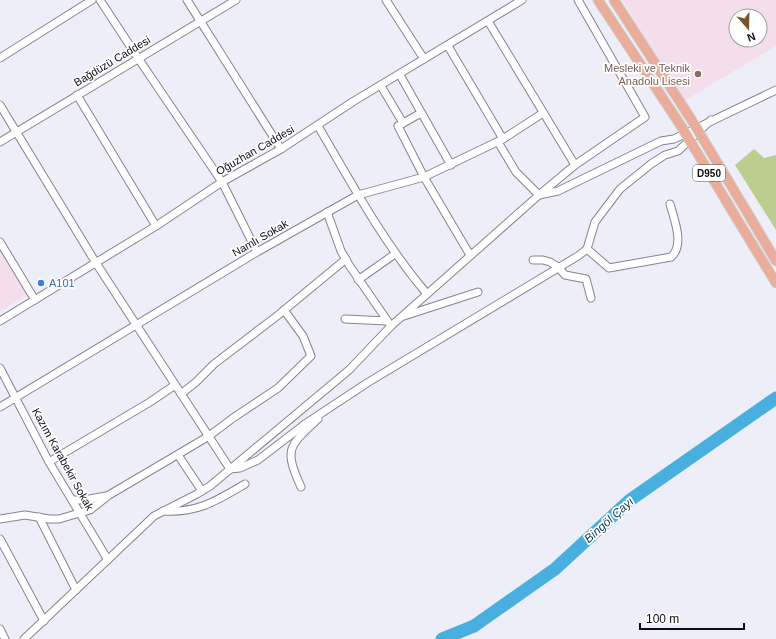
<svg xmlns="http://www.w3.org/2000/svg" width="776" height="639" viewBox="0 0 776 639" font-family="Arial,sans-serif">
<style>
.education{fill:#f4deeb;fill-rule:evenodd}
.green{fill:#bccd90}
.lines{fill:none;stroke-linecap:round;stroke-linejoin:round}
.river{stroke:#48afde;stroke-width:13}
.minor-casing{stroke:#85848f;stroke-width:9}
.major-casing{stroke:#cfcfd0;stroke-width:11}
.minor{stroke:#fff;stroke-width:7}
.major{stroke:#e9ad9a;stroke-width:9}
.major-bridge-casing{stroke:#cfcfd0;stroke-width:11;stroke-linecap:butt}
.major-bridge{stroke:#e9ad9a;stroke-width:9}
.education-dot{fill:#8d6e63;stroke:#fff;stroke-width:1.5}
.shop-dot{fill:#3f7fe0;stroke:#fff;stroke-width:1.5}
.labels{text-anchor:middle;stroke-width:3.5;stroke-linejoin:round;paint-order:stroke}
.shield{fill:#fff;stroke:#565659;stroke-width:1}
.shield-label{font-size:10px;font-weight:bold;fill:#0e0e12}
.street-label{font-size:11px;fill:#0e0e12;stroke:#fff}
.education-label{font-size:11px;fill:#785e54;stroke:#fff;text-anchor:end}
.shop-label{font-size:11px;fill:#366cbe;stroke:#fff;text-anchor:start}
.water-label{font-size:12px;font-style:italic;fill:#0f3c4f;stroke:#fff}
</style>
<rect width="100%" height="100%" fill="#eeeef9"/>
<g class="education">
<path d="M 622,0 L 776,0 L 776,46 L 684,101 ZM 736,16 L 760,16 L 760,40 L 736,40 Z"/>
<path d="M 0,247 L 28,295 L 0,311 Z"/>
</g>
<path class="green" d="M 754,149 L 764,158 L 776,155 L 776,230 L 735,165 Z"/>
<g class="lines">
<path class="river" d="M 442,639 L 474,626 L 555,569 L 630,500 L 776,398"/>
<defs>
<g id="minor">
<path d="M 100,0 L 138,58 L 222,182 L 257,252"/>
<path d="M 187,0 L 281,149"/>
<path d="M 386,0 L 424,59"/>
<path d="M 488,21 L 575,165"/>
<path d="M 448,46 L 503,139"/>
<path d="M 0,58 L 92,0"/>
<path d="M 400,75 L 451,165"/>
<path d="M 381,86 L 403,123"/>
<path d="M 77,95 L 156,226"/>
<path d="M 0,105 L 96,263 L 230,469 L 240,468 L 258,460 L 305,424 L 367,383 L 578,256 L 587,249 L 595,222 L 620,189 L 651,164 L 665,155 L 678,151 L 711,120"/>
<path d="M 421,113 L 398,126 L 424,177 L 470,255"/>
<path d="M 318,126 C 352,184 383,242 427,294"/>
<path d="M 0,142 L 236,0"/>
<path d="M 498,142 L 516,172 L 539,195 L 558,191 L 661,141 L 674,139 L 776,90"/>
<path d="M 327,212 L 341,251 L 349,265 L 391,326"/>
<path d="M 0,242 L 35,300"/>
<path d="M 587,249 L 609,268 L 671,257 C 685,245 674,219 670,204"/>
<path d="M 533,260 L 543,260 L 550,262 L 558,267 L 565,275 L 586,279 L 591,298"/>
<path d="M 358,280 L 395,254"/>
<path d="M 404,316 L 478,292"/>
<path d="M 345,319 L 387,321"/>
<path d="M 0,321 L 156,226 L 222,182 L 281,149 L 354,101 L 522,0"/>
<path d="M 0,368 L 49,462 L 108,560"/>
<path d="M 181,394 L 196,382 L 214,364 L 277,316 L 346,259"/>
<path d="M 0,407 L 257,252 L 358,195 L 424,177 L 503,139 L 543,113"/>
<path d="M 178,455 L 202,491"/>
<path d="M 49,462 L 150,402 L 175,385"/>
<path d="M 301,487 C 284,449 288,447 318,419"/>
<path d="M 72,500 L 84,500 L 106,496"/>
<path d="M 163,511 C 198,513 216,501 245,484"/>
<path d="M 39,517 L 76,590"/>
<path d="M 0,519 L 25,515 L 49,519 L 59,519 L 90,510 L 109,495 L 209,436 L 233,418 L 278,388 L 311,356 L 303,336 L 284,310"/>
<path d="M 0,539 L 44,621"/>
<path d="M 0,629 L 5,639"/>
<path d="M 24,639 L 154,516 L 197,494 L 210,486 L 349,370 L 391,326 L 539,195 L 575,165 L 645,117 L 578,0"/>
</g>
<g id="major">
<path d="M 598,0 L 681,126"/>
<path d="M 614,0 L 691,119"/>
<path d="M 747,212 L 776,261"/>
<path d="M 737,219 L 776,283"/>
</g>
</defs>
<use href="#minor" class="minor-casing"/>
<use href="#major" class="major-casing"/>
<use href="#minor" class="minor"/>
<use href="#major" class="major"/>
<defs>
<g id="major-bridge">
<path d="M 691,119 L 747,212"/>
<path d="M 681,126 L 737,219"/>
</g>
</defs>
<use href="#major-bridge" class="major-bridge-casing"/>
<use href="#major-bridge" class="major-bridge"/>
</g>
<circle class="education-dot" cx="698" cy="74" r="4"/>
<circle class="shop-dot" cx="41" cy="283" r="4"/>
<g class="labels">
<rect class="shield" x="693" y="165" width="32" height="16" rx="3"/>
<g class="shield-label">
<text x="709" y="177">D950</text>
</g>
<g class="street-label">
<text transform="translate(112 61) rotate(-31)" y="4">Bağdüzü Caddesi</text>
<text transform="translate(255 150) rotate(-30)" y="4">Oğuzhan Caddesi</text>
<text transform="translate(260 238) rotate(-30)" y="4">Namlı Sokak</text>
<text transform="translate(63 459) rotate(61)" y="4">Kazım Karabekir Sokak</text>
</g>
<g class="education-label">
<text x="690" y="72">Mesleki ve Teknik<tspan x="690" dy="13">Anadolu Lisesi</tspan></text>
</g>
<g class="shop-label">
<text x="49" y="287">A101</text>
</g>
<g class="water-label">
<text transform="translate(609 520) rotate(-42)" y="4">Bingöl Çayı</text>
</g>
</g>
<g transform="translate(748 28) rotate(160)"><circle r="19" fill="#ffffff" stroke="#9f9fa0"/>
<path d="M0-3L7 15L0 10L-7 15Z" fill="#75542b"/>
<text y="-6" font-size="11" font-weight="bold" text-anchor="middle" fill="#0e0e12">N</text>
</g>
<path d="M640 623v6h104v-6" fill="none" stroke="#0e0e12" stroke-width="2"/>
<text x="646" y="623" font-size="12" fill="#0e0e12" stroke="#ffffff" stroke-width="3" paint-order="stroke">100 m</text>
</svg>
